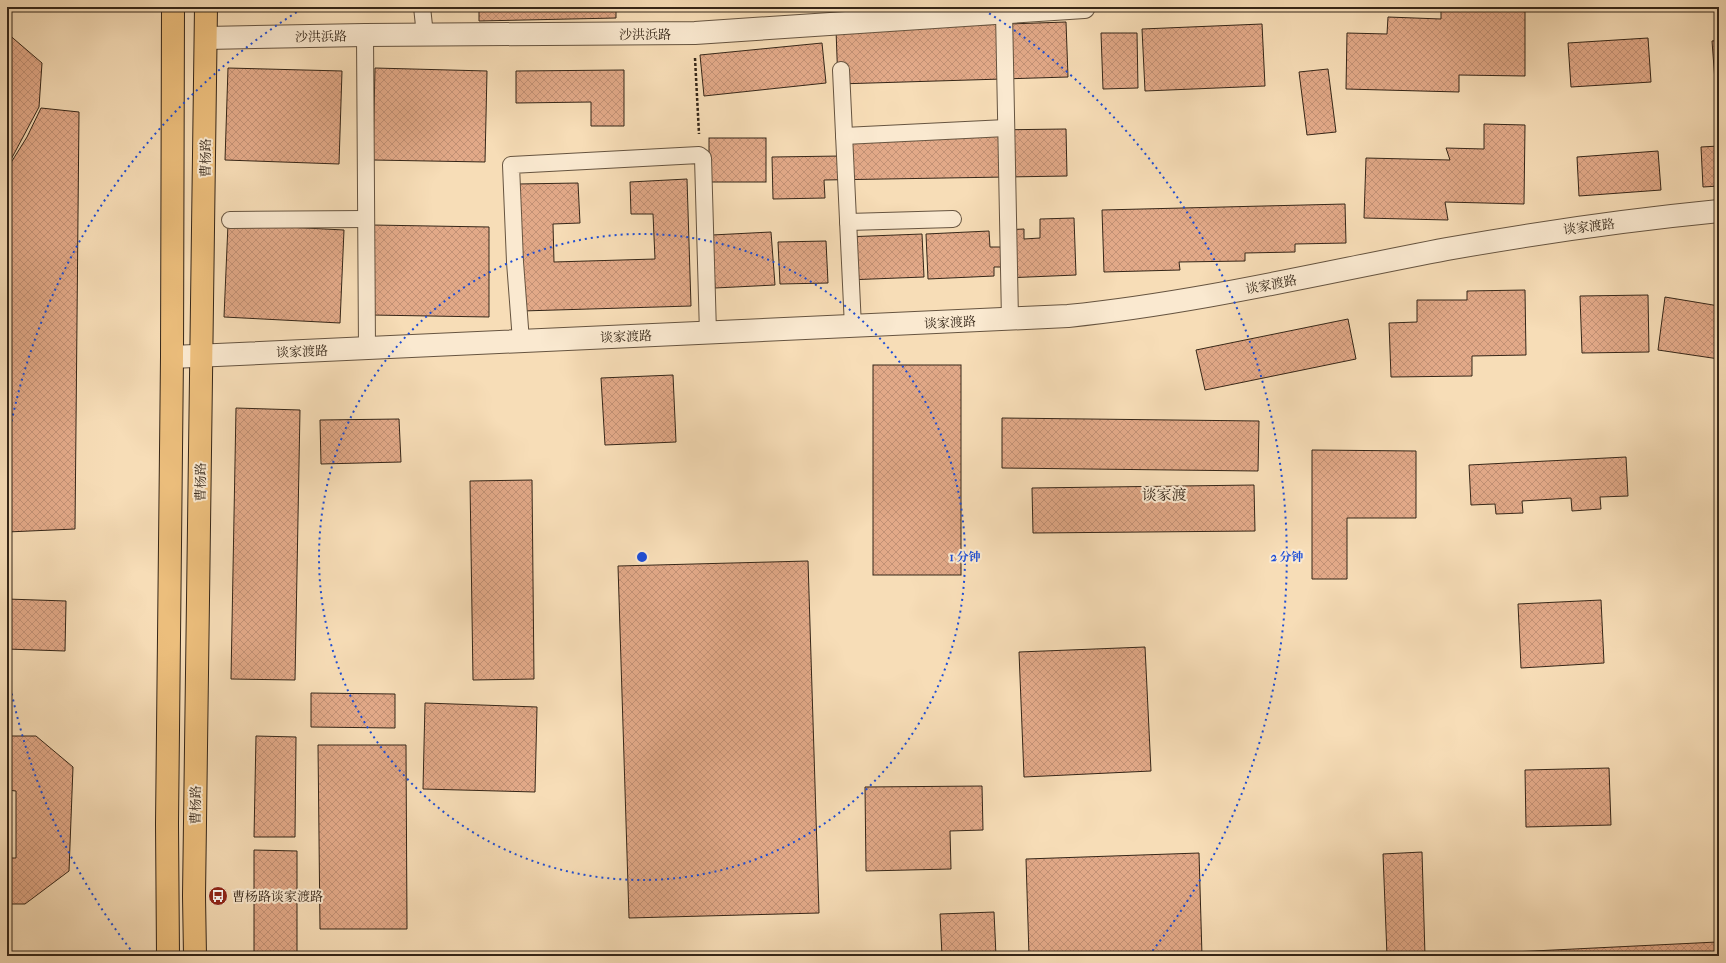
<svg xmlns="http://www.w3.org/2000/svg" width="1726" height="963" viewBox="0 0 1726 963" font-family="'IM FELL French Canon','Noto Serif SC',serif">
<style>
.building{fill:url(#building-cross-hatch);stroke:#352618}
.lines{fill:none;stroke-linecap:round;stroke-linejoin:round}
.service-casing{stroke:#665440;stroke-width:18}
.minor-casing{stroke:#665440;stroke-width:24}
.primary-casing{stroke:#352618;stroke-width:24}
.path{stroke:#352618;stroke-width:2.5;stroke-dasharray:3 2;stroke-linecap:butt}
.service{stroke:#fae9d0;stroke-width:16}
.minor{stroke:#fae9d0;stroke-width:22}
.primary{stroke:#ecbe7c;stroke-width:22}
.ring{fill:none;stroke:#1d4ed8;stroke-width:2;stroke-dasharray:2 4}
.labels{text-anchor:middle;stroke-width:4;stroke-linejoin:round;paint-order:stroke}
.street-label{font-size:13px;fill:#352618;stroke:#fae9d0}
.poi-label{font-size:13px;fill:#352618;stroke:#fae9d0;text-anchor:start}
.quarter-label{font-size:15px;fill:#352618;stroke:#fae9d0}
.centre{fill:#1d4ed8;stroke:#fae9d0;stroke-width:2}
.ring-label{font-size:12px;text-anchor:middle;font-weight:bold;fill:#1d4ed8;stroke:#fae9d0;stroke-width:4;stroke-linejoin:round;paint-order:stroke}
</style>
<defs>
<pattern id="building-cross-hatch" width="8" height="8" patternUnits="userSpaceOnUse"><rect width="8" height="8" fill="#e2a988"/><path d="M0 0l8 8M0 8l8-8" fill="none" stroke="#c29175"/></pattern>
</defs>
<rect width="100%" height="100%" fill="#f7ddb7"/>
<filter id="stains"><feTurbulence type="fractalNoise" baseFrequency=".005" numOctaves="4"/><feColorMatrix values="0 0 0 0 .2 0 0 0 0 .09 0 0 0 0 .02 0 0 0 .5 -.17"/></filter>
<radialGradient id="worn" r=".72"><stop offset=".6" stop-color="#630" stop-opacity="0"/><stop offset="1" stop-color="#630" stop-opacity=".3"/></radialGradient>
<g class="building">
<path d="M 479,7 L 616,7 L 616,18 L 479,21 Z"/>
<path d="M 1441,7 L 1525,7 L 1525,76 L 1459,75 L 1459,92 L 1346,89 L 1347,33 L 1387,34 L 1388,17 L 1441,19 Z"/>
<path d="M 1066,22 L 1068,77 L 838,84 L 836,30 Z"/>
<path d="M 1262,24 L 1265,86 L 1145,91 L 1142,29 Z"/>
<path d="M 7,33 L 42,63 L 39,107 L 7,167 Z"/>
<path d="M 1101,33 L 1137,33 L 1138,88 L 1103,89 Z"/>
<path d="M 1648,38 L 1651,82 L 1571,87 L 1568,43 Z"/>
<path d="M 1719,40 L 1719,81 L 1715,81 L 1712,41 Z"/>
<path d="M 822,43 L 826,83 L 704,96 L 700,55 Z"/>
<path d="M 228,68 L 342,71 L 339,164 L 225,160 Z"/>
<path d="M 375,68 L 487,71 L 485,162 L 373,160 Z"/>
<path d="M 1328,69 L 1336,132 L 1307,135 L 1299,72 Z"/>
<path d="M 624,70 L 624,126 L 591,126 L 591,102 L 516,103 L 516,71 Z"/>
<path d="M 41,108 L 79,112 L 75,529 L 7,532 L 7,169 L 27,137 Z"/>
<path d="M 1484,124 L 1525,125 L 1524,204 L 1445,202 L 1448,220 L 1364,218 L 1366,158 L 1450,160 L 1446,148 L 1484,149 Z"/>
<path d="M 1066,129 L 1067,176 L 824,180 L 825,198 L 773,199 L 772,157 L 841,156 L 840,132 Z"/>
<rect x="709" y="138" width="57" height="44"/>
<path d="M 1719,146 L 1719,186 L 1703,187 L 1701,147 Z"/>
<path d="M 1658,151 L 1661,190 L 1579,196 L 1577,157 Z"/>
<path d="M 687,179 L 691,306 L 522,311 L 518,184 L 578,183 L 580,223 L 553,224 L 554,262 L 655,259 L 653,214 L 631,214 L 630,182 Z"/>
<path d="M 1345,204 L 1346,243 L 1295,244 L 1295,252 L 1245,253 L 1245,261 L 1179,262 L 1180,270 L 1104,272 L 1102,210 Z"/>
<path d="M 1074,218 L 1076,275 L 1005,278 L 1004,267 L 994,267 L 994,276 L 928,279 L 926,234 L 989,231 L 990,247 L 1003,247 L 1002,230 L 1024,229 L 1024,239 L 1040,238 L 1040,219 Z"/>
<path d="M 228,224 L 344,230 L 340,323 L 224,317 Z"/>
<path d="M 372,225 L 489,227 L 489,317 L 371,315 Z"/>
<path d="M 771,232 L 775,285 L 715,288 L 712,235 Z"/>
<path d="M 922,234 L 924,277 L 846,280 L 844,237 Z"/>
<path d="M 826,241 L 828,283 L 780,284 L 778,242 Z"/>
<path d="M 1525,290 L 1526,355 L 1472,356 L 1472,376 L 1391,377 L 1389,323 L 1417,322 L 1417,300 L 1467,300 L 1467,291 Z"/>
<path d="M 1648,295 L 1649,352 L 1582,353 L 1580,296 Z"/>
<path d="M 1665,297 L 1719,306 L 1719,359 L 1658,350 Z"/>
<path d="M 1348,319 L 1356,359 L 1205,390 L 1196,350 Z"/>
<rect x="873" y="365" width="88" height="210"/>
<path d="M 673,375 L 676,442 L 605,445 L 601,378 Z"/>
<path d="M 236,408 L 300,410 L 295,680 L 231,679 Z"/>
<path d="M 1002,418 L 1259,421 L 1258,471 L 1002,468 Z"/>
<path d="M 399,419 L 401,462 L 321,464 L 320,420 Z"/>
<path d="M 1312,450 L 1416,451 L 1416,518 L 1347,518 L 1347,579 L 1312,579 Z"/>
<path d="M 1626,457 L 1628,496 L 1600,497 L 1601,509 L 1572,511 L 1571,498 L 1522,501 L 1523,513 L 1496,514 L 1495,504 L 1471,505 L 1469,465 Z"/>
<path d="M 532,480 L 534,679 L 473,680 L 470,481 Z"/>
<path d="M 1254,485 L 1255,531 L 1033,533 L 1032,488 Z"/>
<path d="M 808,561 L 819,913 L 629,918 L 618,566 Z"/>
<path d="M 7,599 L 66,601 L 65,651 L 7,649 Z"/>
<path d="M 1601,600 L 1604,663 L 1521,668 L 1518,604 Z"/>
<path d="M 1145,647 L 1151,771 L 1024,777 L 1019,652 Z"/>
<path d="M 311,693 L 395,694 L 395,728 L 311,727 Z"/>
<path d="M 425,703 L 537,707 L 535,792 L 423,789 Z"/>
<path d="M 7,736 L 36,736 L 73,767 L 69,871 L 25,904 L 7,904 L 7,858 L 16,858 L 16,791 L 7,790 Z"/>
<path d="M 256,736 L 296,737 L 295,837 L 254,837 Z"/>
<path d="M 318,745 L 406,745 L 407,929 L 320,929 Z"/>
<path d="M 1609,768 L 1611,825 L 1526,827 L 1525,770 Z"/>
<path d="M 982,786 L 983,830 L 950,831 L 951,869 L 866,871 L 865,787 Z"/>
<path d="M 254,850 L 297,851 L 297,956 L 254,956 Z"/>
<path d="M 1422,852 L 1425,956 L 1387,956 L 1383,854 Z"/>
<path d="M 1199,853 L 1202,956 L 1029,956 L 1026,859 Z"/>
<path d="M 994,912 L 996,956 L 942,956 L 940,914 Z"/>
<path d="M 1719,938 L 1719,956 L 1472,956 L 1472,954 L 1717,942 Z"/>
</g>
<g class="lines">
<defs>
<g id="service">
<path d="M 422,7 L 425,35"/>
<path d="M 1004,12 L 1010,320"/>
<path d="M 365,35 L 367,348"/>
<path d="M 841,70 L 853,327"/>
<path d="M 844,136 L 1006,128"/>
<path d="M 230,220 L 366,219"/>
<path d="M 848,222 L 953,219"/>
<path d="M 521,341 L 515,262 L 511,165 L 699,155 L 703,158 L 708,333"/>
</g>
<g id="minor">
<path d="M 206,38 L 365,35 L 695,33 L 1084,7"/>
<path d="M 172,357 L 1068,316 C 1196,303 1321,273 1447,249 C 1537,233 1627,220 1719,211"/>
</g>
<g id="primary">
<path d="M 168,956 L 167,824 L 172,357 L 173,7"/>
<path d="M 195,956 L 194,896 L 206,7"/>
</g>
</defs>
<use href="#service" class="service-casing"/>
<use href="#minor" class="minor-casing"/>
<use href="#primary" class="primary-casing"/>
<path class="path" d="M 695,58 L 699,134"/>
<use href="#service" class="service"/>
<use href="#minor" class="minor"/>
<use href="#primary" class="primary"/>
</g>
<g class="ring">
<circle cx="642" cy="557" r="323"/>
<path d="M134 954A645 645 0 0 1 8 675M8 439A645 645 0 0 1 305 7M979 7A645 645 0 0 1 1150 954"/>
</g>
<defs>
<symbol id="bus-disc" viewBox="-11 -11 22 22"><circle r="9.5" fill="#8f2418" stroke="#fae9d0"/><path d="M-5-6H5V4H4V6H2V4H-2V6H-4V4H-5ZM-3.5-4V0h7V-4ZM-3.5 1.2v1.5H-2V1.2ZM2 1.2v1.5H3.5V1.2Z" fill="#fff"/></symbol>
</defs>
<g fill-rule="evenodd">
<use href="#bus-disc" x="207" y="885" width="22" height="22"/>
</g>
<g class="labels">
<g class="street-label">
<text x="645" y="39">沙洪浜路</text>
<text transform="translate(321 36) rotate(-1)" y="5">沙洪浜路</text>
<text transform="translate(205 158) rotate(-89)" y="5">曹杨路</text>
<text transform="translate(1589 226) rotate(-7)" y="5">谈家渡路</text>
<text transform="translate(1271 284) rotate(-11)" y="5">谈家渡路</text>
<text transform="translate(950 322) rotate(-3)" y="5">谈家渡路</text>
<text transform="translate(626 336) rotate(-2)" y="5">谈家渡路</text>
<text transform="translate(302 351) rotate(-2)" y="5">谈家渡路</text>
<text transform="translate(200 482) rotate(-89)" y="5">曹杨路</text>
<text transform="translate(195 805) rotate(-89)" y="5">曹杨路</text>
</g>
<g class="poi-label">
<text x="232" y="901">曹杨路谈家渡路</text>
</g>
<g class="quarter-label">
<text x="1164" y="500">谈家渡</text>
</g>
</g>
<circle cx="642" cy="557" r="6" class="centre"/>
<g class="ring-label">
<text x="965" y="561">1 分钟</text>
<text x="1287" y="561">2 分钟</text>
</g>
<rect width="1726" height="963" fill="none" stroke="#f7ddb7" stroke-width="24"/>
<rect x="8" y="8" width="1710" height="947" fill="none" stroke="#352618" stroke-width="2"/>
<rect x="12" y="12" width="1702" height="939" fill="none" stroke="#352618"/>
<rect width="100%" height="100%" filter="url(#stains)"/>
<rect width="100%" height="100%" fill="url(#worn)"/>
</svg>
